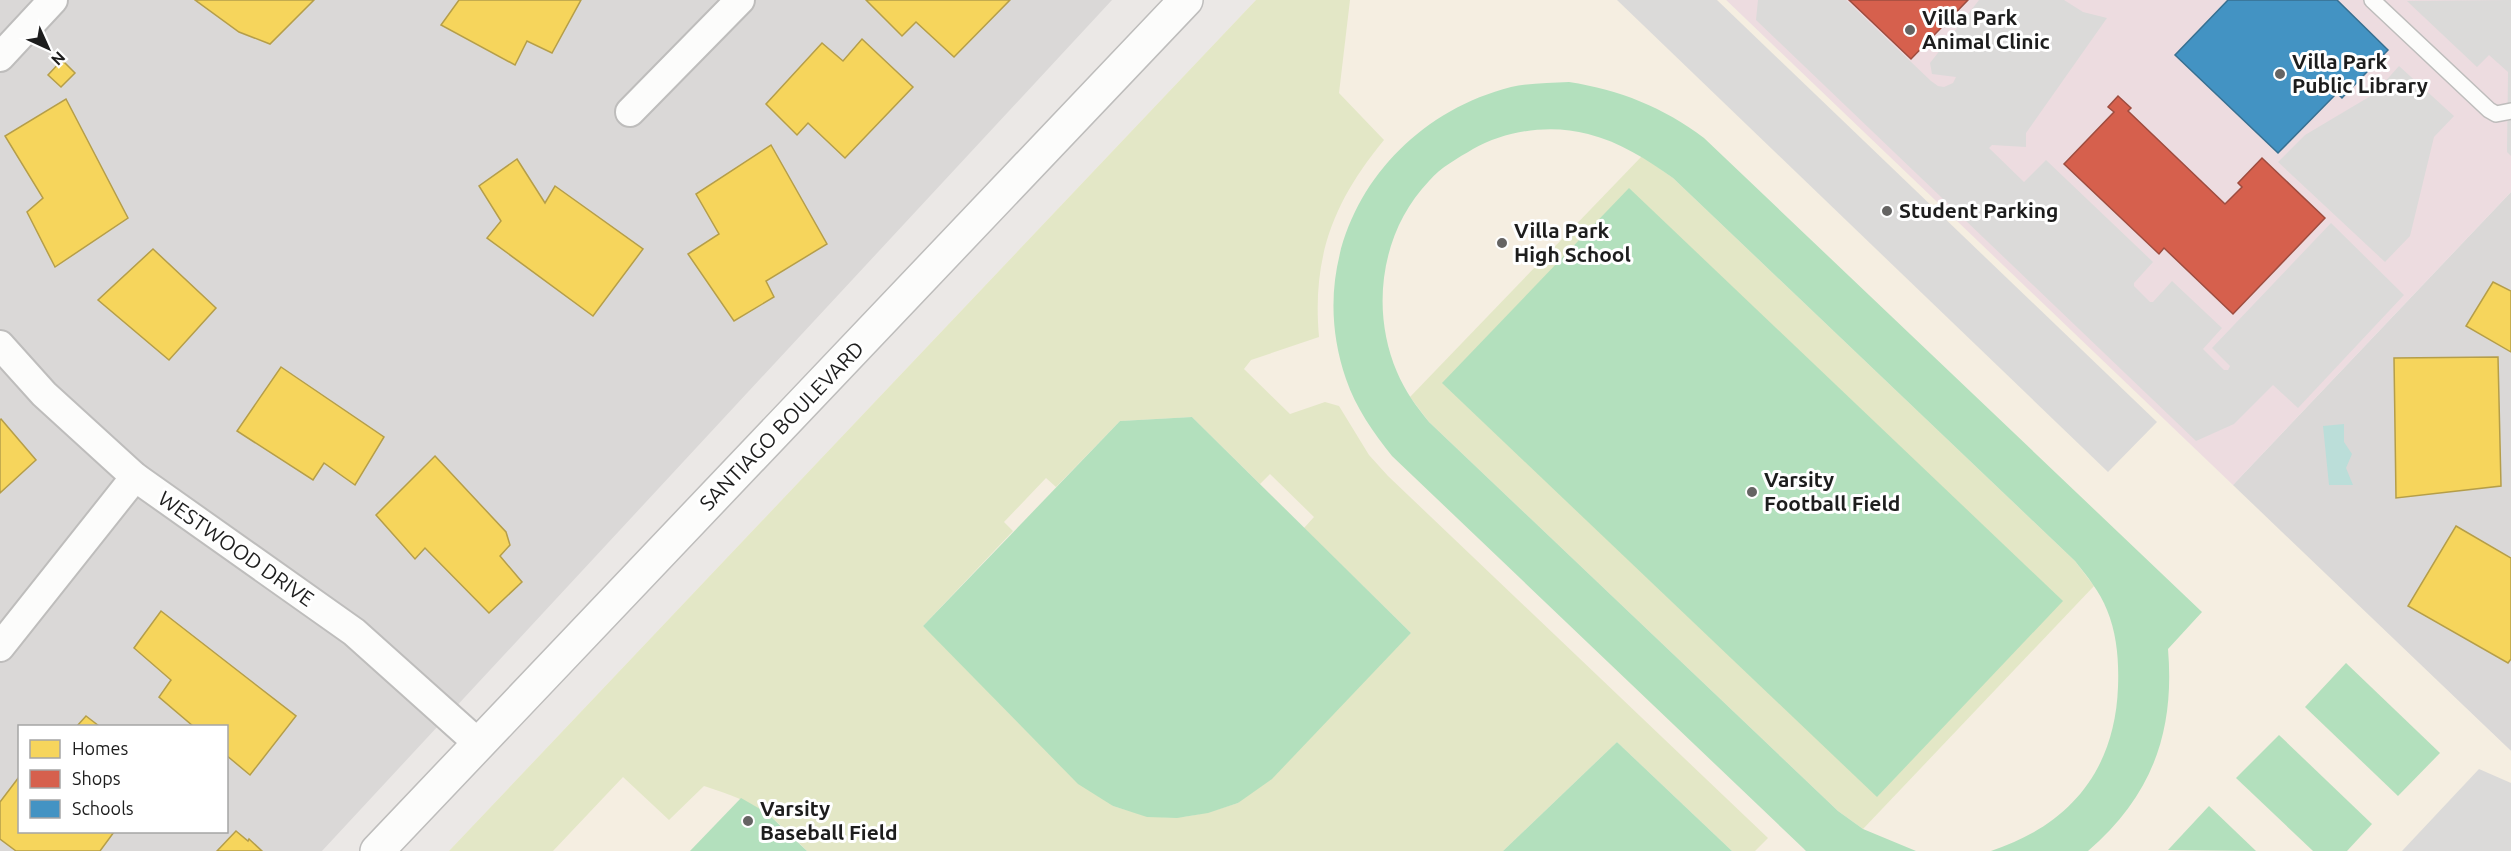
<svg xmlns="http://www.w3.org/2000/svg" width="2511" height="851" viewBox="0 0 2511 851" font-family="Ubuntu,sans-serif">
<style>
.residential{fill:#dad8d7;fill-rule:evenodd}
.commercial{fill:#eddce0}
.education{fill:#f5eee1}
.grass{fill:#e3e7c6;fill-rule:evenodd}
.pitch{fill:#b3e0bd}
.parking{fill:#dbdad9}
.water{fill:#bbded9}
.homes{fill:#f6d55c;stroke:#b59e49;stroke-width:1.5}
.shops{fill:#d6604d;stroke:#9e4c3f;stroke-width:1.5}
.schools{fill:#4393c3;stroke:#387091;stroke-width:1.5}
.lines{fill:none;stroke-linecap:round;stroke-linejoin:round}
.service-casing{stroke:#bebdbc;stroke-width:18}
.minor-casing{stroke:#bebdbc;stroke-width:32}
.tertiary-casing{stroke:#bebdbc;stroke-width:36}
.service{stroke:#fcfcfb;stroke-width:15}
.minor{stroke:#fcfcfb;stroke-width:28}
.tertiary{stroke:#fcfcfb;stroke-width:33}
.poi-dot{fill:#656463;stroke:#fff;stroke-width:2}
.labels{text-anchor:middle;stroke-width:6;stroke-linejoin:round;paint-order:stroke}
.poi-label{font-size:21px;font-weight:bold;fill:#1d1d1d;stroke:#fff;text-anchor:start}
.street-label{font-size:21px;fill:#1d1d1d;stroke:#fff}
</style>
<rect width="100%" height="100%" fill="#ebe8e6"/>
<g class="residential">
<path d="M 0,0 L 1112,0 L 322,851 L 0,851 ZM 20,726 L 226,726 L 226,832 L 20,832 Z"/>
<path d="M 2511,192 L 2511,751 L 2232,486 Z"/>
</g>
<path class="commercial" d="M 1726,0 L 2511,0 L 2511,192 L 2232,486 Z"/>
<path class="education" d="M 1256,0 L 1726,0 L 2511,751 L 2511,851 L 449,851 Z"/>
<g class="grass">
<path d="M 1256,0 L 1350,0 L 1339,93 L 1384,140 C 1333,202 1312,257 1319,337 L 1251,360 L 1244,369 L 1290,414 L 1325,402 L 1339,406 L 1369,455 L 1388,476 L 1768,838 L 1755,851 L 1732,851 L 1617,742 L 1503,851 L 807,851 C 770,812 754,802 704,786 L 669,820 L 623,777 L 553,851 L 449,851 ZM 1192,417 L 1260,484 L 1270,474 L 1314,517 L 1304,528 L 1411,633 L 1238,803 C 1185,820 1166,823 1113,806 L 923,626 L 1013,531 L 1004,522 L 1046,478 L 1056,487 L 1120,421 Z"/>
<path d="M 1642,156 L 1673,178 L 2075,561 L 2094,586 L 1863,829 L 1838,811 L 1429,422 L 1410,397 Z"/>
</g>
<g class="pitch">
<path d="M 1569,82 C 1620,90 1663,107 1704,138 L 2202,612 L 2168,649 C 2175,732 2152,796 2088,851 L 1991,851 C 2070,825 2115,770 2118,687 C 2119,661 2117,634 2107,610 C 2100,592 2087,576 2075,561 L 1673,178 C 1646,159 1620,142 1588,134 C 1551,124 1507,130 1473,149 C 1458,158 1441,167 1429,181 C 1381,231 1370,309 1397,372 C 1405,391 1416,406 1429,422 L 1838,811 L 1863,829 L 1916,851 L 1806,851 L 1803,848 L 1392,456 C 1373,432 1356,408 1346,379 C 1301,249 1382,120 1511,87 C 1530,83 1550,83 1569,82 Z"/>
<path d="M 1629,188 L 2063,601 L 1877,797 L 1442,383 Z"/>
<path d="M 1192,417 L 1411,633 L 1272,779 L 1238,803 L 1208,813 L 1177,818 L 1147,817 L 1113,806 L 1078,784 L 923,626 L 1120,421 Z"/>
<path d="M 2346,663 L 2440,753 L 2398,796 L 2305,707 Z"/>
<path d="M 2279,735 L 2372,824 L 2347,851 L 2313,851 L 2236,778 Z"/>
<path d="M 1617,742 L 1732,851 L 1503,851 Z"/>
<path d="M 741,798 L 767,813 L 807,851 L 690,851 Z"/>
<path d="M 2209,806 L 2256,851 L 2168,850 Z"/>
</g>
<g class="parking">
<path d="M 1617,0 L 1717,0 L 2157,422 L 2108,472 Z"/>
<path d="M 1758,0 L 1846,0 L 1931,81 L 1938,86 L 1944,87 L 1953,83 L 1956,77 L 1932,74 L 1930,63 L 1979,0 L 2064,0 L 2083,12 L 2107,18 L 2026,133 L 2026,147 L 1992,145 L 1989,148 L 2024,182 L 2046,160 L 2153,262 L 2134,283 L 2134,286 L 2150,302 L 2153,302 L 2172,281 L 2222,328 L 2203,349 L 2224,370 L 2228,370 L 2230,366 L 2212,348 L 2331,223 L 2404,295 L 2298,408 L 2273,385 L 2234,424 L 2196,441 L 1756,20 Z"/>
<path d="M 2511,0 L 2511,156 L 2507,152 L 2508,72 L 2489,55 L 2477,67 L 2407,1 Z"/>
<path d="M 2399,66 L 2454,116 L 2434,137 L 2410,236 L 2385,262 L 2278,162 L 2305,135 L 2374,94 Z"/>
<path d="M 2479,769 L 2511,783 L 2511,851 L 2402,851 Z"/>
</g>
<path class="water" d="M 2344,424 L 2344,442 L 2352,454 L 2346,468 L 2353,485 L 2329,485 L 2323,426 Z"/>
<g class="homes">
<path d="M 195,0 L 314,0 L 270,44 L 239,32 Z"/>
<path d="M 459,0 L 581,0 L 552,53 L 527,41 L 515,65 L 441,25 Z"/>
<path d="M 866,0 L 1010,0 L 954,57 L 916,22 L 902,36 Z"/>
<path d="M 862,39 L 913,87 L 845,158 L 808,123 L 797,135 L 766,104 L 822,43 L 843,61 Z"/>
<path d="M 62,60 L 75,73 L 61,87 L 48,75 Z"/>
<path d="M 66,99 L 128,218 L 55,267 L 27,212 L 43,198 L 5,136 Z"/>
<path d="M 771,145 L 827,244 L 766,281 L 774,297 L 734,321 L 688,254 L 719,234 L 696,194 Z"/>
<path d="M 517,159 L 545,203 L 555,186 L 643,249 L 593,316 L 487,238 L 501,221 L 479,186 Z"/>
<path d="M 153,249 L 216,308 L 169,360 L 98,300 Z"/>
<path d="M 2493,282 L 2511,291 L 2511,352 L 2466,326 Z"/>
<path d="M 2498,357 L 2501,486 L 2396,498 L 2394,358 Z"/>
<path d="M 281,367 L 384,437 L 355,485 L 324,463 L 313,480 L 237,431 Z"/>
<path d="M 1,419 L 36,460 L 0,493 L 0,420 Z"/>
<path d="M 435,456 L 506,532 L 510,545 L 500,556 L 522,582 L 489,613 L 425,548 L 415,559 L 376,515 Z"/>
<path d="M 2456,526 L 2511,558 L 2511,659 L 2508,663 L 2408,606 Z"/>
<path d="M 161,611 L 296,716 L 250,775 L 226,755 L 226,726 L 193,726 L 159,697 L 171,680 L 134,648 Z"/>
<path d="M 86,716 L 99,726 L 77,726 Z"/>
<path d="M 19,777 L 20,832 L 114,832 L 100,851 L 16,851 L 0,839 L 0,802 Z"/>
<path d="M 236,831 L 248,841 L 249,839 L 262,851 L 217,851 Z"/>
</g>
<g class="shops">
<path d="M 1849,0 L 1968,0 L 1911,59 Z"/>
<path d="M 2118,96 L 2131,108 L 2128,111 L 2225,204 L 2242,187 L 2238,183 L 2262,158 L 2325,218 L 2233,314 L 2164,248 L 2159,254 L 2064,164 L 2114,112 L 2108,107 Z"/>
</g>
<path class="schools" d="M 2228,0 L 2337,0 L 2388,50 L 2342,98 L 2337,93 L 2278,153 L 2175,55 Z"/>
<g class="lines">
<defs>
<path id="service" d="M 2372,0 L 2489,110 L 2496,114 L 2511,111"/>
<g id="minor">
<path d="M 0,57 L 53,0"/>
<path d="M 630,112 L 740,0"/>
<path d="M 0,345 L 44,394 L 135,477 L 354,632 L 479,744"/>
<path d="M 0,647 L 135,477"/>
</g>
<path id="tertiary" d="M 377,851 L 1186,0"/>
</defs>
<use href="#service" class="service-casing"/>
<use href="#minor" class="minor-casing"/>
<use href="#tertiary" class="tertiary-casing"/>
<use href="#service" class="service"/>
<use href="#minor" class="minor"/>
<use href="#tertiary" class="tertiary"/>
</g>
<g class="poi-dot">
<circle cx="1910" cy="30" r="6"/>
<circle cx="2280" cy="74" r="6"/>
<circle cx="1887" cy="211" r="6"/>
<circle cx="1502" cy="243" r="6"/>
<circle cx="1752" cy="492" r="6"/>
<circle cx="748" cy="821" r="6"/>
</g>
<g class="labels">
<g class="poi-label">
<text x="1922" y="25">Villa Park<tspan x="1922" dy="24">Animal Clinic</tspan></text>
<text x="2292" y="69">Villa Park<tspan x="2292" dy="24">Public Library</tspan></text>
<text x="1899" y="218">Student Parking</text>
<text x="1514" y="238">Villa Park<tspan x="1514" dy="24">High School</tspan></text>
<text x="1764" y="487">Varsity<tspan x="1764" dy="24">Football Field</tspan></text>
<text x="760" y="816">Varsity<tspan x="760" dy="24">Baseball Field</tspan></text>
</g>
<g class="street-label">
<text transform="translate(782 426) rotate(-46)" y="7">SANTIAGO BOULEVARD</text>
<text transform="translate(236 549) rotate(35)" y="7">WESTWOOD DRIVE</text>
</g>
</g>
<rect x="18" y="725" width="210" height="108" fill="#ffffff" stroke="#a5a5a5" stroke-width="1.5"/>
<rect x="30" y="740" width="30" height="18" fill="#f6d55c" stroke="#a5a5a5" stroke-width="1.5"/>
<text x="72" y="755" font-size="18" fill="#1d1d1d">Homes</text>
<rect x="30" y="770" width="30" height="18" fill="#d6604d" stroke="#a5a5a5" stroke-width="1.5"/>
<text x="72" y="785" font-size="18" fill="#1d1d1d">Shops</text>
<rect x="30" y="800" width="30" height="18" fill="#4393c3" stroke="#a5a5a5" stroke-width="1.5"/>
<text x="72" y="815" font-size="18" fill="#1d1d1d">Schools</text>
<g transform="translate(48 48) rotate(135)" stroke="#ffffff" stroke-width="4.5" paint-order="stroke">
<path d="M0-4.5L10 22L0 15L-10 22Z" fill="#1d1d1d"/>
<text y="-9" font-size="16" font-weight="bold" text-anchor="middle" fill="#1d1d1d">N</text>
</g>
</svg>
